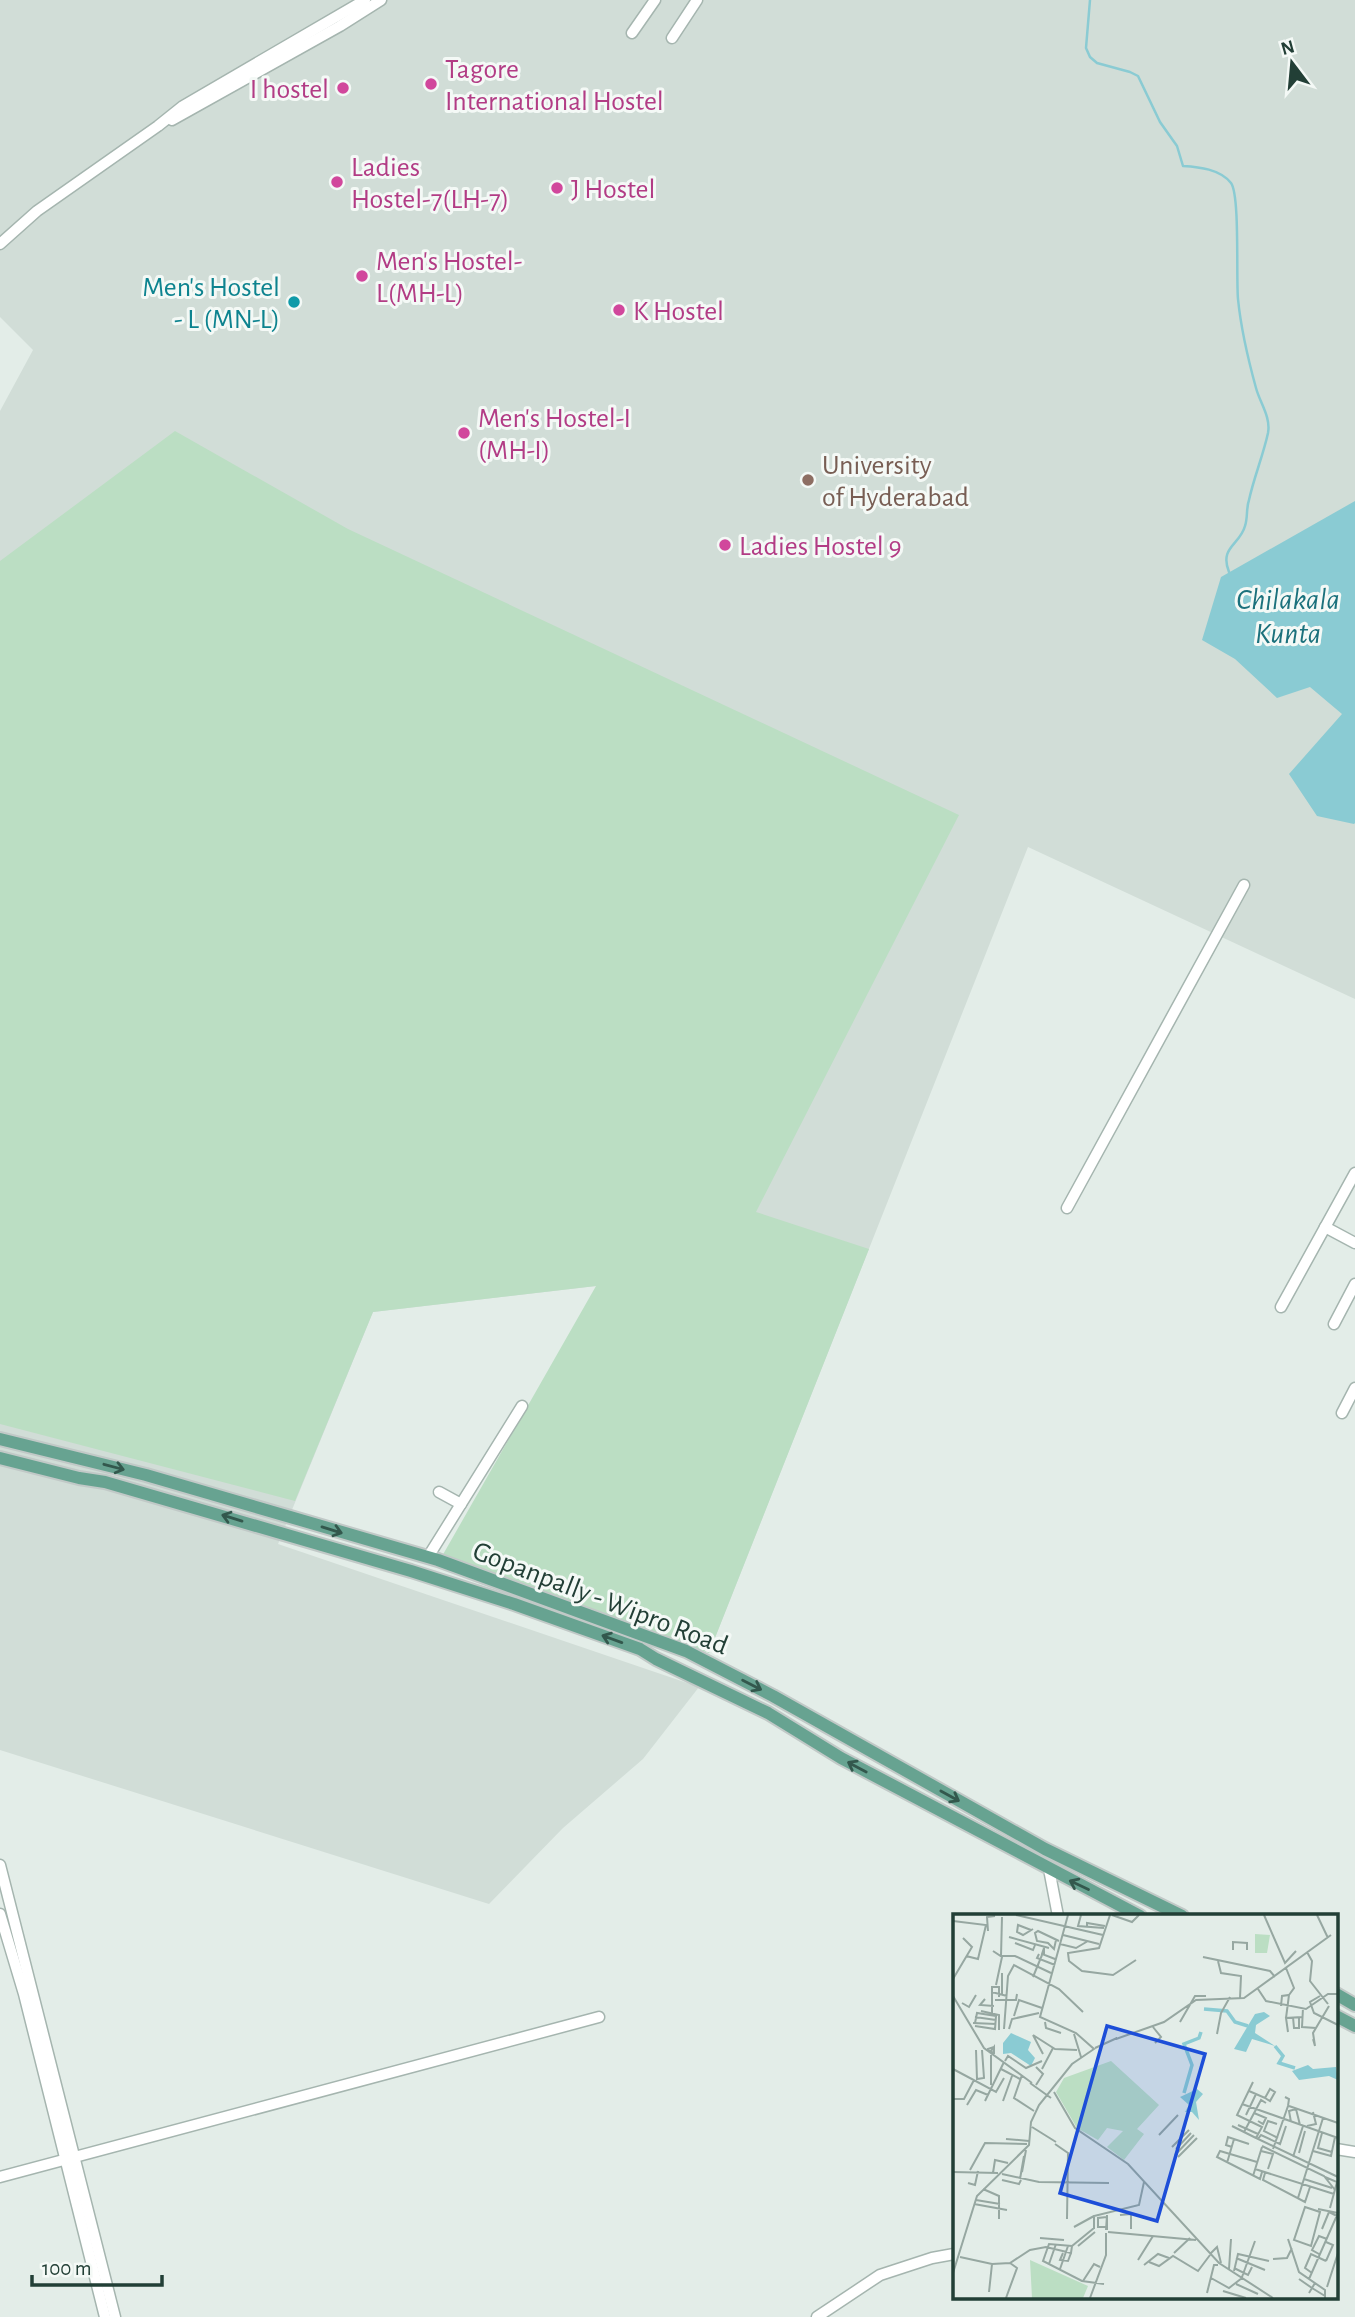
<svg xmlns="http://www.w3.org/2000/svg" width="1355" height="2317" viewBox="0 0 1355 2317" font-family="'Alegreya Sans',sans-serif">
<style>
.built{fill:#d1ddd7}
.green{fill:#bbdec3}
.water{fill:#8acbd3}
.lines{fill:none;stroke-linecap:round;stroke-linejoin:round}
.stream{stroke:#8acbd3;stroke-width:2.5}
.minor-casing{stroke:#a5b5af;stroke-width:13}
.major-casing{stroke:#c1c9c7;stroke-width:16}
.minor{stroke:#fff;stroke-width:10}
.major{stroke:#67a391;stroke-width:12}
.oneway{stroke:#33584d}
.hotel-dot{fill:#d1479c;stroke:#f4f9f6;stroke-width:2.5}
.culture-dot{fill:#0f9aa8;stroke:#f4f9f6;stroke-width:2.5}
.education-dot{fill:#8d6e63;stroke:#f4f9f6;stroke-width:2.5}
.labels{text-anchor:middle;stroke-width:6;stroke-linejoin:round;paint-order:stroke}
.hotel-label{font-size:28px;fill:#b23c85;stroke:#f4f9f6;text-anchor:start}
.culture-label{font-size:28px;fill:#0d838f;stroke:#f4f9f6;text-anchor:end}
.education-label{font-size:28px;fill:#785e54;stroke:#f4f9f6;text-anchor:start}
.street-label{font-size:28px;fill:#223f36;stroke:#f4f9f6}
.water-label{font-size:30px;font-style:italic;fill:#1b717c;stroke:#f4f9f6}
.inset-river{fill:none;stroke:#8acbd3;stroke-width:3.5}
.inset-road{fill:none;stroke:#96a7a1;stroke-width:2}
.view{fill:#1d4ed8;fill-opacity:0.15;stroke:#1d4ed8;stroke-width:3.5}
.inset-edge{fill:none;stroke:#223f36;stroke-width:3.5}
</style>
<rect width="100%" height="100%" fill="#e3ede8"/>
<path class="built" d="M 0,0 L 1355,0 L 1355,999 L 1028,847 L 709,1653 L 596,1286 L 373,1312 L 278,1544 L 699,1687 L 643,1759 L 563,1828 L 489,1904 L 0,1750 L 0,411 L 33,350 L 0,317 Z"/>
<path class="green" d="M 175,431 L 348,529 L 959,815 L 756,1212 L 869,1249 L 709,1653 L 441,1558 L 596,1286 L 373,1312 L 295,1501 L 0,1424 L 0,561 Z"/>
<path class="water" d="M 1355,501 L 1355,823 L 1354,824 L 1317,816 L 1289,774 L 1342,714 L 1310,687 L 1277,698 L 1235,659 L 1202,640 L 1221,577 Z"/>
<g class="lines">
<path class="stream" d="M 1090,0 L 1086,48 L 1090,57 L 1097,63 L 1130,72 L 1138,76 L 1160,122 L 1177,146 L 1183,166 C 1199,167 1220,169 1231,183 C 1240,195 1236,278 1238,299 C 1241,329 1248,359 1256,388 C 1260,403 1271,417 1268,433 C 1263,456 1254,477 1249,500 C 1246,508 1248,517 1245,526 C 1240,545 1219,547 1229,572"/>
<defs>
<g id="minor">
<path d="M 632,33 L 655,0"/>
<path d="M 672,38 L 697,0"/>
<path d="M 172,120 L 340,26 L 381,0"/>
<path d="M 0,244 L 37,211 L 158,126 L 183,106 L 365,0"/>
<path d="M 1067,1208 L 1244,885"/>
<path d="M 1325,1227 L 1355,1243"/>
<path d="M 1281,1307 L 1355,1173"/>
<path d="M 1334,1324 L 1355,1284"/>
<path d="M 1342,1413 L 1355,1388"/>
<path d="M 439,1492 L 461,1504"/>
<path d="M 428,1557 L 522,1406"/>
<path d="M 0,1865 L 115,2317"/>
<path d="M 1049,1869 L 1058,1916"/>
<path d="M 0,1914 L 24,1994 L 105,2317"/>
<path d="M 1336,2149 L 1355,2152"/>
<path d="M 0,2177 L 599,2017"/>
<path d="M 817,2317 L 880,2275 L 932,2258 L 954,2254"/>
</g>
<g id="major">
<path d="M 0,1439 L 146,1475 L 438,1560 L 686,1651 L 773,1696 L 1045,1849 L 1182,1916"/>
<path d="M 0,1458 L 79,1478 L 105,1482 L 411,1571 L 514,1604 L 640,1649 L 656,1659 L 768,1713 L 841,1758 L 1140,1916"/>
<path d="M 1336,1994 L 1355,2005"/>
<path d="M 1336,2016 L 1355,2026"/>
</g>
</defs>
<use href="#minor" class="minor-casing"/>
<use href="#major" class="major-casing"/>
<use href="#minor" class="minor"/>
<use href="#major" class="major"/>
</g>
<defs><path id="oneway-shaft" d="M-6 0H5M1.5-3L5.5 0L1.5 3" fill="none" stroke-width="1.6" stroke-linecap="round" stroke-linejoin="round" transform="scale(1.75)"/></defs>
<g class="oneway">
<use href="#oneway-shaft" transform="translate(114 1467) rotate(15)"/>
<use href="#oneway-shaft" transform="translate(232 1518) rotate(-163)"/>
<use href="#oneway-shaft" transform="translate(332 1530) rotate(17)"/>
<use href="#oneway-shaft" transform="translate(612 1639) rotate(-160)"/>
<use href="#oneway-shaft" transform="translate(752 1685) rotate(27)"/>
<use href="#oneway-shaft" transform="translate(857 1767) rotate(-152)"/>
<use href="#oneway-shaft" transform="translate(950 1796) rotate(29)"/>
<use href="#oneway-shaft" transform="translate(1079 1885) rotate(-155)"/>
</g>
<g class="hotel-dot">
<circle cx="431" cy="84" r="7"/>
<circle cx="343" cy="88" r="7"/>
<circle cx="337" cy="182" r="7"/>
<circle cx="557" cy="188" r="7"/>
<circle cx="362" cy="276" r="7"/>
<circle cx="619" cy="310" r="7"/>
<circle cx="464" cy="433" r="7"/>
<circle cx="725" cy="545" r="7"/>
</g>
<circle class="culture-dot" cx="294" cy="302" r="7"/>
<circle class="education-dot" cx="808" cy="480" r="7"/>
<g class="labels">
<g class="hotel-label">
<text x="445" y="78">Tagore<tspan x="445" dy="32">International Hostel</tspan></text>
<text x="329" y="98" text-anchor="end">I hostel</text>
<text x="351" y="176">Ladies<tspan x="351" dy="32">Hostel-7(LH-7)</tspan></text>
<text x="571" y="198">J Hostel</text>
<text x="376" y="270">Men's Hostel-<tspan x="376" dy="32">L(MH-L)</tspan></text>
<text x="633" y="320">K Hostel</text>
<text x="478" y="427">Men's Hostel-I<tspan x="478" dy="32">(MH-I)</tspan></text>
<text x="739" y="555">Ladies Hostel 9</text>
</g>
<g class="culture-label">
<text x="280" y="296">Men's Hostel<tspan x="280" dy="32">- L (MN-L)</tspan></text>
</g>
<g class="education-label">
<text x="822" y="474">University<tspan x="822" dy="32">of Hyderabad</tspan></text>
</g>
<g class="street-label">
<text transform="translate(601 1597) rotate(21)" y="10">Gopanpally - Wipro Road</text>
</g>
<g class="water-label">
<text x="1288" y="609">Chilakala<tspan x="1288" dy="34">Kunta</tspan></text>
</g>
</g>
<g transform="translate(953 1914)">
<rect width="385" height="385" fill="#e3ede8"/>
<path d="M 302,20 L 317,21 L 314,39 L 302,39 ZM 158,147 L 206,191 L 184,215 L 191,220 L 171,246 L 154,233 L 170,217 L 154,214 L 145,226 L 124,214 L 103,178 L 111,164 ZM 77,346 L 135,372 L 130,384 L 79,384 Z" fill="#bbdec3"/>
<path d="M 311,98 L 317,102 L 303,111 L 302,119 L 322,132 L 299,125 L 293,138 L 281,135 L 302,100 ZM 58,119 L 78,128 L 75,136 L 82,144 L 78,152 L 58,139 L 50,140 L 50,129 ZM 355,151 L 360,155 L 383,153 L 385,166 L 376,162 L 346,166 L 339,157 ZM 244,175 L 250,180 L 243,188 L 246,206 L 239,198 L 232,198 L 236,191 L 227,183 Z" fill="#8acbd3"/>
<path class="inset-river" d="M 251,95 L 274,97 L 282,108 L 295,112M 322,132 L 330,142 L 326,149 L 342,154M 231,179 L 239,151 L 231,130 L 246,124 L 248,118"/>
<path class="inset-road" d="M 63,1 L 150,21M 128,1 L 125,12 L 151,14M 157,1 L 146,34 L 115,39 L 116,47 L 129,57 L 160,61 L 183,46M 159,1 L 179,8 L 186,1M 311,1 L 332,49 L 343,37M 364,1 L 375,24M 49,3 L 48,42 L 62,42 L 98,59M 0,7 L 33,11 L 25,45 L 13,42M 134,13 L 134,9 L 152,12M 78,16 L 65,11 L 64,18 L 70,21 L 80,15M 35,17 L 34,3 L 42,2M 110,21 L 146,30M 56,23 L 96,34M 103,26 L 101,35 L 95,29 L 84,27 L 82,19 L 85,17 L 106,27M 62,29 L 80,36 L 82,31M 107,30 L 123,34 L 135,27M 280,36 L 280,28 L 294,29 L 294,36M 40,37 L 49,43 L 43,71M 354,38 L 359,47 L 357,67 L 375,90M 86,40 L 84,44 L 102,51M 91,41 L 91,34 L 89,40 L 102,45M 250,43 L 317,57 L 322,63M 265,47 L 268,59 L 288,62 L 287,84M 333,54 L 341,74 L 336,81M 80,63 L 89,41M 0,65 L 19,33 L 10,24M 305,75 L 313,87 L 353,95 L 375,80 L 385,80M 39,78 L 39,73 L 46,73 L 46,83M 49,81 L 49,59M 0,82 L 31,134 L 79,169M 367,82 L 357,88 L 361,99 L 385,111M 32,85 L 27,91 L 41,92M 42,86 L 63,86 L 64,80M 9,89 L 16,93 L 23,81M 328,92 L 329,82 L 336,81 L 333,104M 350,94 L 349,113 L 363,114M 28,97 L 46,101 L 46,116M 39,99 L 39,78 L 54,82M 61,102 L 66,86 L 89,94M 22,103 L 43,106M 340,103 L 341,114 L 346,114 L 346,104M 92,108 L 93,114 L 108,119M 227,108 L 242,82 L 253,82M 20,109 L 43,110M 22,109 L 24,99 L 43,102 L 42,115 L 22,112M 200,113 L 208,123 L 202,129M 51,115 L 55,62 L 61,51 L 106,75 L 130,98M 56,115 L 59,105 L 86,99M 335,118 L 333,104 L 349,103M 121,120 L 128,143M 264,120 L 268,99 L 277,83M 80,121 L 102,135 L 124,136M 80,121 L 90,140M 163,125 L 211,108 L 243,86 L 291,84 L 378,21M 360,125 L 362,132 L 360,119 L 376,92M 142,134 L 164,124M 23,136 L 24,165 L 31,164 L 29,136M 37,138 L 38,137 L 41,133 L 41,139 L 40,139 L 38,137 L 35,136 L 35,135 L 41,133M 52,147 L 55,142 L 73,154 L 89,147M 0,155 L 43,178 L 51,164M 48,155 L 67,165M 89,155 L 100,134M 69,161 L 61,184 L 81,197M 300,168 L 284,201 L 309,213 L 303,224 L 385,263M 77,169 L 98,184M 38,171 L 38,141M 83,171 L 90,160 L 83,153M 296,177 L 312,184 L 317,175 L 322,178 L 317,187 L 312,184M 101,178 L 122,214 L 175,250 L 266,349 L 320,384M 0,185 L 11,185 L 21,166M 32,187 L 51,148M 50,187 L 59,162M 289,190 L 385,224M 14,191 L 23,176 L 35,181M 336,192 L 385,209M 301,199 L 313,204 L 310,210 L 305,207M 293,201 L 303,180M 338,208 L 336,197 L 343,195 L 347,211M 324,210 L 315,207 L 311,217 L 325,224M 285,211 L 305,220M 279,212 L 303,224M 354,212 L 363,210 L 360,198M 79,213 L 103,228M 291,218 L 308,186 L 313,189M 369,219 L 365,234 L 379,238M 206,221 L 225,201M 53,225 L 76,227M 305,225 L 308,221 L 327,230 L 333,212M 102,230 L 115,239 L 114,305M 309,232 L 371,262 L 382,276M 219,233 L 236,216M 279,233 L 273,231 L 275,223 L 296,230M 223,235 L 238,219M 320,235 L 335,192 L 336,185 L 332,183M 308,237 L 320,240 L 315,255M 360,237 L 378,242 L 382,223M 346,239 L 352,217M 222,241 L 241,221M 225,243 L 244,224M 340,243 L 350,212M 304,248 L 267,237 L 264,243 L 307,265 L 309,258M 274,249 L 281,225M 302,255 L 381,280M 17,256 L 32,229 L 74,230M 0,258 L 45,259M 69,258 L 73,236M 40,259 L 42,246 L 55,249M 312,259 L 310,266 L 352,288 L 357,273M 49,260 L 86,268 L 156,269M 300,262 L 309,233M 372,263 L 384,268 L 377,294M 67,265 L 71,242M 351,265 L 379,274M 49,266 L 66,270 L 68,266M 15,269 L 22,271 L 25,257M 30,275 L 46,282 L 46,305M 345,284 L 370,204M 23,286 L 47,290M 21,290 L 54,296M 352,293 L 367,298 L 358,332 L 341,326 ZM 167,301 L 178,300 L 178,315M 121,313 L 141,302M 153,313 L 145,313 L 145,304 L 154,303M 141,315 L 141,302 L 186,291 L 191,268M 369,315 L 376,298 L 384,302M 153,316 L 154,301 L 154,316M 155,318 L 243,326M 87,324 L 111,326M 335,325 L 346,358 L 372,376 L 372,384M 373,328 L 380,331 L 373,347M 119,332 L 96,330 L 90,347 L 129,367 L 151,370M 125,332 L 142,318M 110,339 L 107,346 L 115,347 L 118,339M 221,339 L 237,324M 258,339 L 264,333 L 268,349M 366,340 L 359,336 L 366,322 L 374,325M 7,343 L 39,350 L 57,349 L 77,336 L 93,333 L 118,339 L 119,332 L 141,314M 283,344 L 312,356M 320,345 L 334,344 L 339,334M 185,346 L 200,322M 196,348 L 206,352 L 220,342 L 245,357 L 257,341M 96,350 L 103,330M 191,351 L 205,340 L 216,344M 281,354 L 295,361 L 299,353M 107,355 L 115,332M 276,355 L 278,325M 281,357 L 285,340 L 316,347M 0,359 L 24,282 L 76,231 L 78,208 L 86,191 L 119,150 L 141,135 L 123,119 L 87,103 L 115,1M 359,359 L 352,354 L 358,340 L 373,347M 289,363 L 302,327M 258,364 L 276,374 L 289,364M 346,365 L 359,374 L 356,379M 356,365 L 385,299 L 365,295M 130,367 L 141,350 L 147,353M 362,369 L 359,374 L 372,382M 283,370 L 305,380M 374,373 L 385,339M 270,377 L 293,384M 36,378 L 39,350M 254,379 L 261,351 L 265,351M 53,384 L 64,354 L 57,349M 137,384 L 153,341 L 153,319"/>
<path class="view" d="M 154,112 L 252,140 L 204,307 L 107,279 Z"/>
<rect width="385" height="385" class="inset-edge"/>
</g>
<g transform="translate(1292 63) rotate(344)" stroke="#f4f9f6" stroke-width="5" paint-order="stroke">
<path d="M0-5L12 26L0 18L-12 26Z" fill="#223f36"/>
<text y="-10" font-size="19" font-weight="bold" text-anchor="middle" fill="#223f36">N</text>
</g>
<path d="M32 2275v10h130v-10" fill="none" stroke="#223f36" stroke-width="3.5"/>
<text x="42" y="2275" font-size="21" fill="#223f36" stroke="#f4f9f6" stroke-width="5" paint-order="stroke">100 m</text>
</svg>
